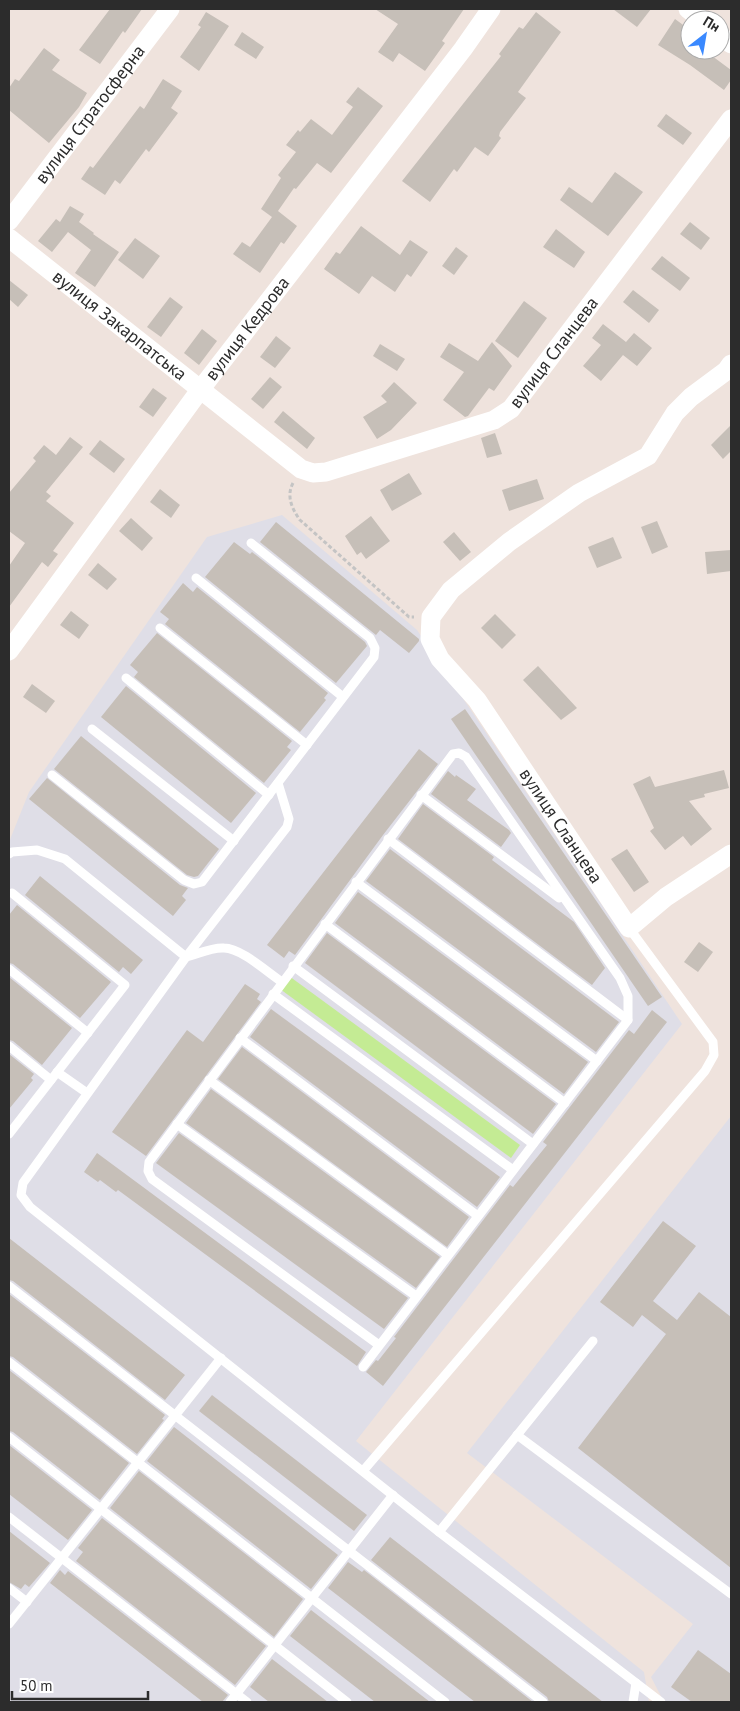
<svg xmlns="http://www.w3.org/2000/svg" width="740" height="1711" viewBox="0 0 740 1711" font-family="'PT Sans',sans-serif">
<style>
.industrial{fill:#dfdee7}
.green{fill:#c4eb94}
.building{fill:#c6bfb8}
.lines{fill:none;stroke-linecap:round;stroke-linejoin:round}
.path{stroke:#c4c4c4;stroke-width:3;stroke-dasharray:4 2.5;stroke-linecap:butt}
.service{stroke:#fff;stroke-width:9}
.minor{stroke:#fff;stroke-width:19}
.labels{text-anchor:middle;stroke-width:4;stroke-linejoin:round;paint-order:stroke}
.street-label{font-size:18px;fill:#2c2c2c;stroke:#fff}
</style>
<rect width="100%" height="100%" fill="#efe3dd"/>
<g class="industrial">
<path d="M 282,515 L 417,630 L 682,1024 L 356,1441 L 644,1672 L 649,1702 L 9,1702 L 9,842 L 29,792 L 207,537 Z"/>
<path d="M 731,1116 L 731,1702 L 664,1702 L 651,1677 L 693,1624 L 467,1453 Z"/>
</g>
<path class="green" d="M 289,976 L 520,1145 L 511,1158 L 280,989 Z"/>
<g class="building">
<path d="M 110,9 L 142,9 L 125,33 L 123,31 L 100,64 L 79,50 Z"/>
<path d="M 375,9 L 464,9 L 442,41 L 445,43 L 425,71 L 399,53 L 393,62 L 378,52 L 398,24 Z"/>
<path d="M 613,9 L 651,9 L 637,27 Z"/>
<path d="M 206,12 L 229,26 L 199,71 L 180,57 L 201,27 L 198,25 Z"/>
<path d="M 536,12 L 561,32 L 518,92 L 526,98 L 500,132 L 499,136 L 501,138 L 488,156 L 475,147 L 457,172 L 454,169 L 430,202 L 402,181 L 501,56 L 499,54 L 519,27 L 523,29 Z"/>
<path d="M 675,19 L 690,30 L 690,50 L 704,50 L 731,70 L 731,80 L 724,90 L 690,65 L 658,45 Z"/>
<path d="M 242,32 L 264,47 L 256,59 L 234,45 Z"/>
<path d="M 44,48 L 60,60 L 52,70 L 87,93 L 79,107 L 49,143 L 9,110 L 9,88 L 15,79 L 19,81 Z"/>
<path d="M 163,79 L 182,91 L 171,108 L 178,113 L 149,152 L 146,149 L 120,184 L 115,180 L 105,195 L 81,179 L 90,166 L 93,168 L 140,106 L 144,109 Z"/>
<path d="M 358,87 L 383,106 L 331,173 L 317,163 L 296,189 L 294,188 L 278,211 L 297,226 L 284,244 L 281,242 L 260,273 L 233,254 L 242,242 L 250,247 L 272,217 L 261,209 L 281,178 L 278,175 L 296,152 L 286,145 L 298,130 L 300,132 L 311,119 L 332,135 L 353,107 L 346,102 Z"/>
<path d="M 666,114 L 692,133 L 683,145 L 657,126 Z"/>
<path d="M 615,172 L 643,192 L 608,236 L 560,200 L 569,187 L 592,203 Z"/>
<path d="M 70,206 L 84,214 L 79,222 L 94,233 L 93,234 L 119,252 L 95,287 L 75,273 L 91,250 L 68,232 L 52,252 L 38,241 L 56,219 L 60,222 Z"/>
<path d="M 690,222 L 710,238 L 701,250 L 680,234 Z"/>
<path d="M 361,226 L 400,255 L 410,240 L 428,252 L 411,277 L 407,274 L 395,292 L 372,276 L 359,294 L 324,269 L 336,252 L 340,254 Z"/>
<path d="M 556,229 L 585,252 L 574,268 L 543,247 Z"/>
<path d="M 135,238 L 160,256 L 143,279 L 118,260 Z"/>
<path d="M 456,247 L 468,256 L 454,275 L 442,266 Z"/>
<path d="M 662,256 L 690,278 L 680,291 L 651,269 Z"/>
<path d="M 9,280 L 28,295 L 18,307 L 9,299 Z"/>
<path d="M 633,290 L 659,310 L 649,323 L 623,302 Z"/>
<path d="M 170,297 L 183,307 L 161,337 L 147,327 Z"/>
<path d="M 524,301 L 547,318 L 518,358 L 495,341 Z"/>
<path d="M 603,324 L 626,342 L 634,333 L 652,348 L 637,366 L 623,355 L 601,381 L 583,366 L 601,345 L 592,338 Z"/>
<path d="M 202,329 L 217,341 L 199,365 L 184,353 Z"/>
<path d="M 276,336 L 291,348 L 275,368 L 260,357 Z"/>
<path d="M 492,342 L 512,366 L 494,391 L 489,388 L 468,416 L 465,417 L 443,400 L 464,372 L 440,357 L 449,343 L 478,361 Z"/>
<path d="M 380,344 L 405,359 L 397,371 L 373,356 Z"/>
<path d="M 270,377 L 282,387 L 263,409 L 251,399 Z"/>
<path d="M 394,382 L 417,403 L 391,430 L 377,439 L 363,417 L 387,402 L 381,396 Z"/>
<path d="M 153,388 L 167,398 L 153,417 L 139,407 Z"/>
<path d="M 283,411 L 315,438 L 307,449 L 274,422 Z"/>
<path d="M 731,425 L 731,451 L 723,459 L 711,445 Z"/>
<path d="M 495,433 L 502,454 L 487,458 L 481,438 Z"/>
<path d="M 70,437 L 83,447 L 46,492 L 51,496 L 46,501 L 74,523 L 53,551 L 58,554 L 48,567 L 42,562 L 9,607 L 9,566 L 25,543 L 9,531 L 9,493 L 36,461 L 33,458 L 44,445 L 56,455 Z"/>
<path d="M 100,440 L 125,459 L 114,473 L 89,454 Z"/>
<path d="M 409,473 L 422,494 L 392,511 L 380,490 Z"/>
<path d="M 537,479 L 544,499 L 509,511 L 502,490 Z"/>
<path d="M 160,489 L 180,505 L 171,518 L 150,502 Z"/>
<path d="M 371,516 L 390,541 L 366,559 L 361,552 L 357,555 L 345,536 Z"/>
<path d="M 131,518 L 153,538 L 142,551 L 119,531 Z"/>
<path d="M 657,521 L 668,547 L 652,554 L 641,527 Z"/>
<path d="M 276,522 L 419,639 L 419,641 L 409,653 L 380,630 L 376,635 L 260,542 Z"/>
<path d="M 454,532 L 471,552 L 460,561 L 443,542 Z"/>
<path d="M 613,537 L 622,558 L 597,568 L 588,547 Z"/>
<path d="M 234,542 L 250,554 L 252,552 L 365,642 L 367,646 L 336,683 L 205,577 Z"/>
<path d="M 731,550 L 731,571 L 707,574 L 705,552 Z"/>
<path d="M 98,563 L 117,579 L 107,590 L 88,575 Z"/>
<path d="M 183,583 L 193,592 L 197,587 L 328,693 L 324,698 L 326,700 L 300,732 L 165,624 L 169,619 L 160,612 Z"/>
<path d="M 71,611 L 89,625 L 79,639 L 60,625 Z"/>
<path d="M 495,614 L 516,635 L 502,649 L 481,628 Z"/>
<path d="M 157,633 L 292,741 L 287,747 L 291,750 L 264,783 L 134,677 L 138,672 L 130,665 Z"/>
<path d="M 538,666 L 577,708 L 561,720 L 523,680 Z"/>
<path d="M 32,684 L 55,701 L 46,713 L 23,697 Z"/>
<path d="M 126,686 L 256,793 L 231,823 L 101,717 Z"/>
<path d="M 465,709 L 662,997 L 648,1006 L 451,719 Z"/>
<path d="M 81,736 L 219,849 L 198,876 L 194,877 L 187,875 L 54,769 Z"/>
<path d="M 419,749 L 438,764 L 383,835 L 295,955 L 289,951 L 284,958 L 267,945 Z"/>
<path d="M 724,770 L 729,788 L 704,794 L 705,797 L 689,801 L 712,829 L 691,846 L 683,836 L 665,850 L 650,831 L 654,828 L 633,784 L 650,776 L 655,787 Z"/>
<path d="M 448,771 L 455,777 L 456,775 L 476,789 L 467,800 L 509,830 L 511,833 L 501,847 L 431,794 Z"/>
<path d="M 47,778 L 180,885 L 188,888 L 182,896 L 186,900 L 173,916 L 29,799 Z"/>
<path d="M 423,804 L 494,857 L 492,860 L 574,922 L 605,968 L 592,985 L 398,839 Z"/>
<path d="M 390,849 L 619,1022 L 596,1052 L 366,881 Z"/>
<path d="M 627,849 L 649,882 L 634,892 L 611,859 Z"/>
<path d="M 40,876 L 143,960 L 131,974 L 123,967 L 119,972 L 25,895 Z"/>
<path d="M 358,892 L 588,1062 L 564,1094 L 335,923 Z"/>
<path d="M 17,905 L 111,982 L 80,1018 L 13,964 L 9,963 L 9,915 Z"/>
<path d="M 327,933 L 556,1104 L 533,1134 L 305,963 Z"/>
<path d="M 699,942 L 713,952 L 698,972 L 684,962 Z"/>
<path d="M 9,977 L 72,1028 L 42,1065 L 13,1041 L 9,1040 Z"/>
<path d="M 245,984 L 260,994 L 257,999 L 261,1002 L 146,1156 L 112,1132 L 187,1030 L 203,1042 Z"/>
<path d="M 271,1009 L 500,1177 L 477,1207 L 250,1037 Z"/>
<path d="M 652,1010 L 667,1022 L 383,1386 L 366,1372 L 376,1360 L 378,1361 L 396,1338 L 394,1337 L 510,1185 L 513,1187 L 547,1145 L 543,1142 L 629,1030 L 634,1034 Z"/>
<path d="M 242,1047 L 469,1217 L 447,1247 L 218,1079 Z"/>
<path d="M 9,1054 L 34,1074 L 31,1078 L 33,1080 L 9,1109 Z"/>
<path d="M 211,1089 L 440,1257 L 416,1288 L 186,1123 Z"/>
<path d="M 179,1133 L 408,1298 L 384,1329 L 156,1163 Z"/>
<path d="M 97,1153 L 366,1352 L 357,1366 L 118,1190 L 116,1192 L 100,1180 L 98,1182 L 84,1172 Z"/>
<path d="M 663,1221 L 696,1246 L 653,1301 L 677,1320 L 699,1292 L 731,1317 L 731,1568 L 578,1448 L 666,1334 L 642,1315 L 633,1327 L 600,1302 Z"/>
<path d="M 9,1238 L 185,1375 L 165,1400 L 13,1281 L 9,1280 Z"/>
<path d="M 9,1294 L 165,1415 L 162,1419 L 164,1420 L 137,1454 L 13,1357 L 9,1356 Z"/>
<path d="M 9,1370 L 129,1463 L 100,1500 L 13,1432 L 9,1431 Z"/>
<path d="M 212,1395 L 367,1515 L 354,1531 L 199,1411 Z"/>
<path d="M 174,1427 L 338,1555 L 311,1589 L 147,1461 Z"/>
<path d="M 9,1445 L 92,1510 L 68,1540 L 9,1494 Z"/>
<path d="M 139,1471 L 303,1599 L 274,1637 L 110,1508 Z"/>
<path d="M 102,1518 L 266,1646 L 235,1685 L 76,1561 L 83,1552 L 78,1548 Z"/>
<path d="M 9,1531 L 50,1563 L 29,1587 L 25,1584 L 21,1589 L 9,1582 Z"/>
<path d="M 390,1537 L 603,1702 L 549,1702 L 547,1697 L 371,1560 Z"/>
<path d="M 348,1562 L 362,1572 L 364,1570 L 533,1702 L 475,1702 L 328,1588 Z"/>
<path d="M 60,1570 L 65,1575 L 68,1571 L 228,1695 L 222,1702 L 203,1702 L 50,1583 Z"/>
<path d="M 311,1610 L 430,1702 L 375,1702 L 290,1636 Z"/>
<path d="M 698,1650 L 731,1674 L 731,1702 L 692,1702 L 671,1687 Z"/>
<path d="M 272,1659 L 328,1702 L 269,1702 L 250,1687 Z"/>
</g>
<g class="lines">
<path class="path" d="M 293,483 C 286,496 292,509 300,520 L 409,617 L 414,617"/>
<g class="service">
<path d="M 196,578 L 343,697"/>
<path d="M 160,628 L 307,745"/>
<path d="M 126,678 L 269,795"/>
<path d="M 92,729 L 234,841"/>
<path d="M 52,775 L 184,880 L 194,884 L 202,882 L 374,657 L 375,648 L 370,638 L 251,543"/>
<path d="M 278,783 L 289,819 L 287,827 L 186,957 C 198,954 212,947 224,948 C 241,948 267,972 282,982"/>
<path d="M 421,795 L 559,898"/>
<path d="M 388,839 L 628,1020"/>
<path d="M 9,854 L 12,852 L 37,850 L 65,859 L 186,957 L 23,1183 L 21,1195 L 30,1207 L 439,1532 L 661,1702"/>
<path d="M 356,882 L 597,1061"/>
<path d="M 325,924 L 565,1103"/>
<path d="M 293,966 L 533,1144"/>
<path d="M 9,969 L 88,1033"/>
<path d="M 273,994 L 513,1170"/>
<path d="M 240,1038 L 478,1216"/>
<path d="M 9,1046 L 51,1080"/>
<path d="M 57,1072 L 87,1093"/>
<path d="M 209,1080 L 448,1255"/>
<path d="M 177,1124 L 416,1296"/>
<path d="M 9,1134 L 125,985 L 12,893"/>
<path d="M 9,1286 L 543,1702"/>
<path d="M 9,1362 L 445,1702"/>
<path d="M 363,1367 L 628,1020 L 628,996 L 620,978 L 466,757 L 459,753 L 453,754 L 149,1162 L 148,1171 L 152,1179 L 379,1345"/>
<path d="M 517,1435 L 731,1594"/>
<path d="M 9,1437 L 347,1702"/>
<path d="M 363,1471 L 705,1071 L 714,1055 L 713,1042 L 629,928"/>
<path d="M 9,1517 L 247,1702"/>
<path d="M 439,1532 L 593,1341"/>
<path d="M 9,1588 L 27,1602"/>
<path d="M 9,1624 L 221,1358"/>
<path d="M 230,1702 L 393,1495"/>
<path d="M 633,1702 L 636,1683"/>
</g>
<g class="minor">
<path d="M 688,9 L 702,20"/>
<path d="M 720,35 L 731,44"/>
<path id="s1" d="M 9,221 L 170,9"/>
<path id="s2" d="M 9,238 L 301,469 L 313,473 L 326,472 L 494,420 L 511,409 L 731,119"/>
<path id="s3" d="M 731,364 L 726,371 L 691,397 L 675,413 L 648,456 L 579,493 L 509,542 L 451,590 L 431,617 L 430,639 L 440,659 L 477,700 L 629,928 L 666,897 L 731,854"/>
<path id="s4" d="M 9,651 L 200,390 L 463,49 L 491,9"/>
</g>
</g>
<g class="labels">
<g class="street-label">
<text dy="6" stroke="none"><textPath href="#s1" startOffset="134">вулиця Стратосферна</textPath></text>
<text dy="6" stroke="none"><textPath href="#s2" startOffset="141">вулиця Закарпатська</textPath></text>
<text dy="6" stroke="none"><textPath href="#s4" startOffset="401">вулиця Кедрова</textPath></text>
<text dy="6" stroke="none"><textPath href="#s2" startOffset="665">вулиця Сланцева</textPath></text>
<text dy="6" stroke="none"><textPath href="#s3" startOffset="649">вулиця Сланцева</textPath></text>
</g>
</g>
<rect width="740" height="1711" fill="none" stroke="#2c2c2c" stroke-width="20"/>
<g transform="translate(705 35) rotate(31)"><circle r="24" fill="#ffffff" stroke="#ababab"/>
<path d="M0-4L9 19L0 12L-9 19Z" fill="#3a89ff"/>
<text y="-8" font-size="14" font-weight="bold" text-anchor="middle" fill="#2c2c2c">Пн</text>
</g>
<path d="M12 1691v8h136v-8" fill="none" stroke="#2c2c2c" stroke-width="2.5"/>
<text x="20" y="1691" font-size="15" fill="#2c2c2c" stroke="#ffffff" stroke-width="4" paint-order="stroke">50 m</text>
</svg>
